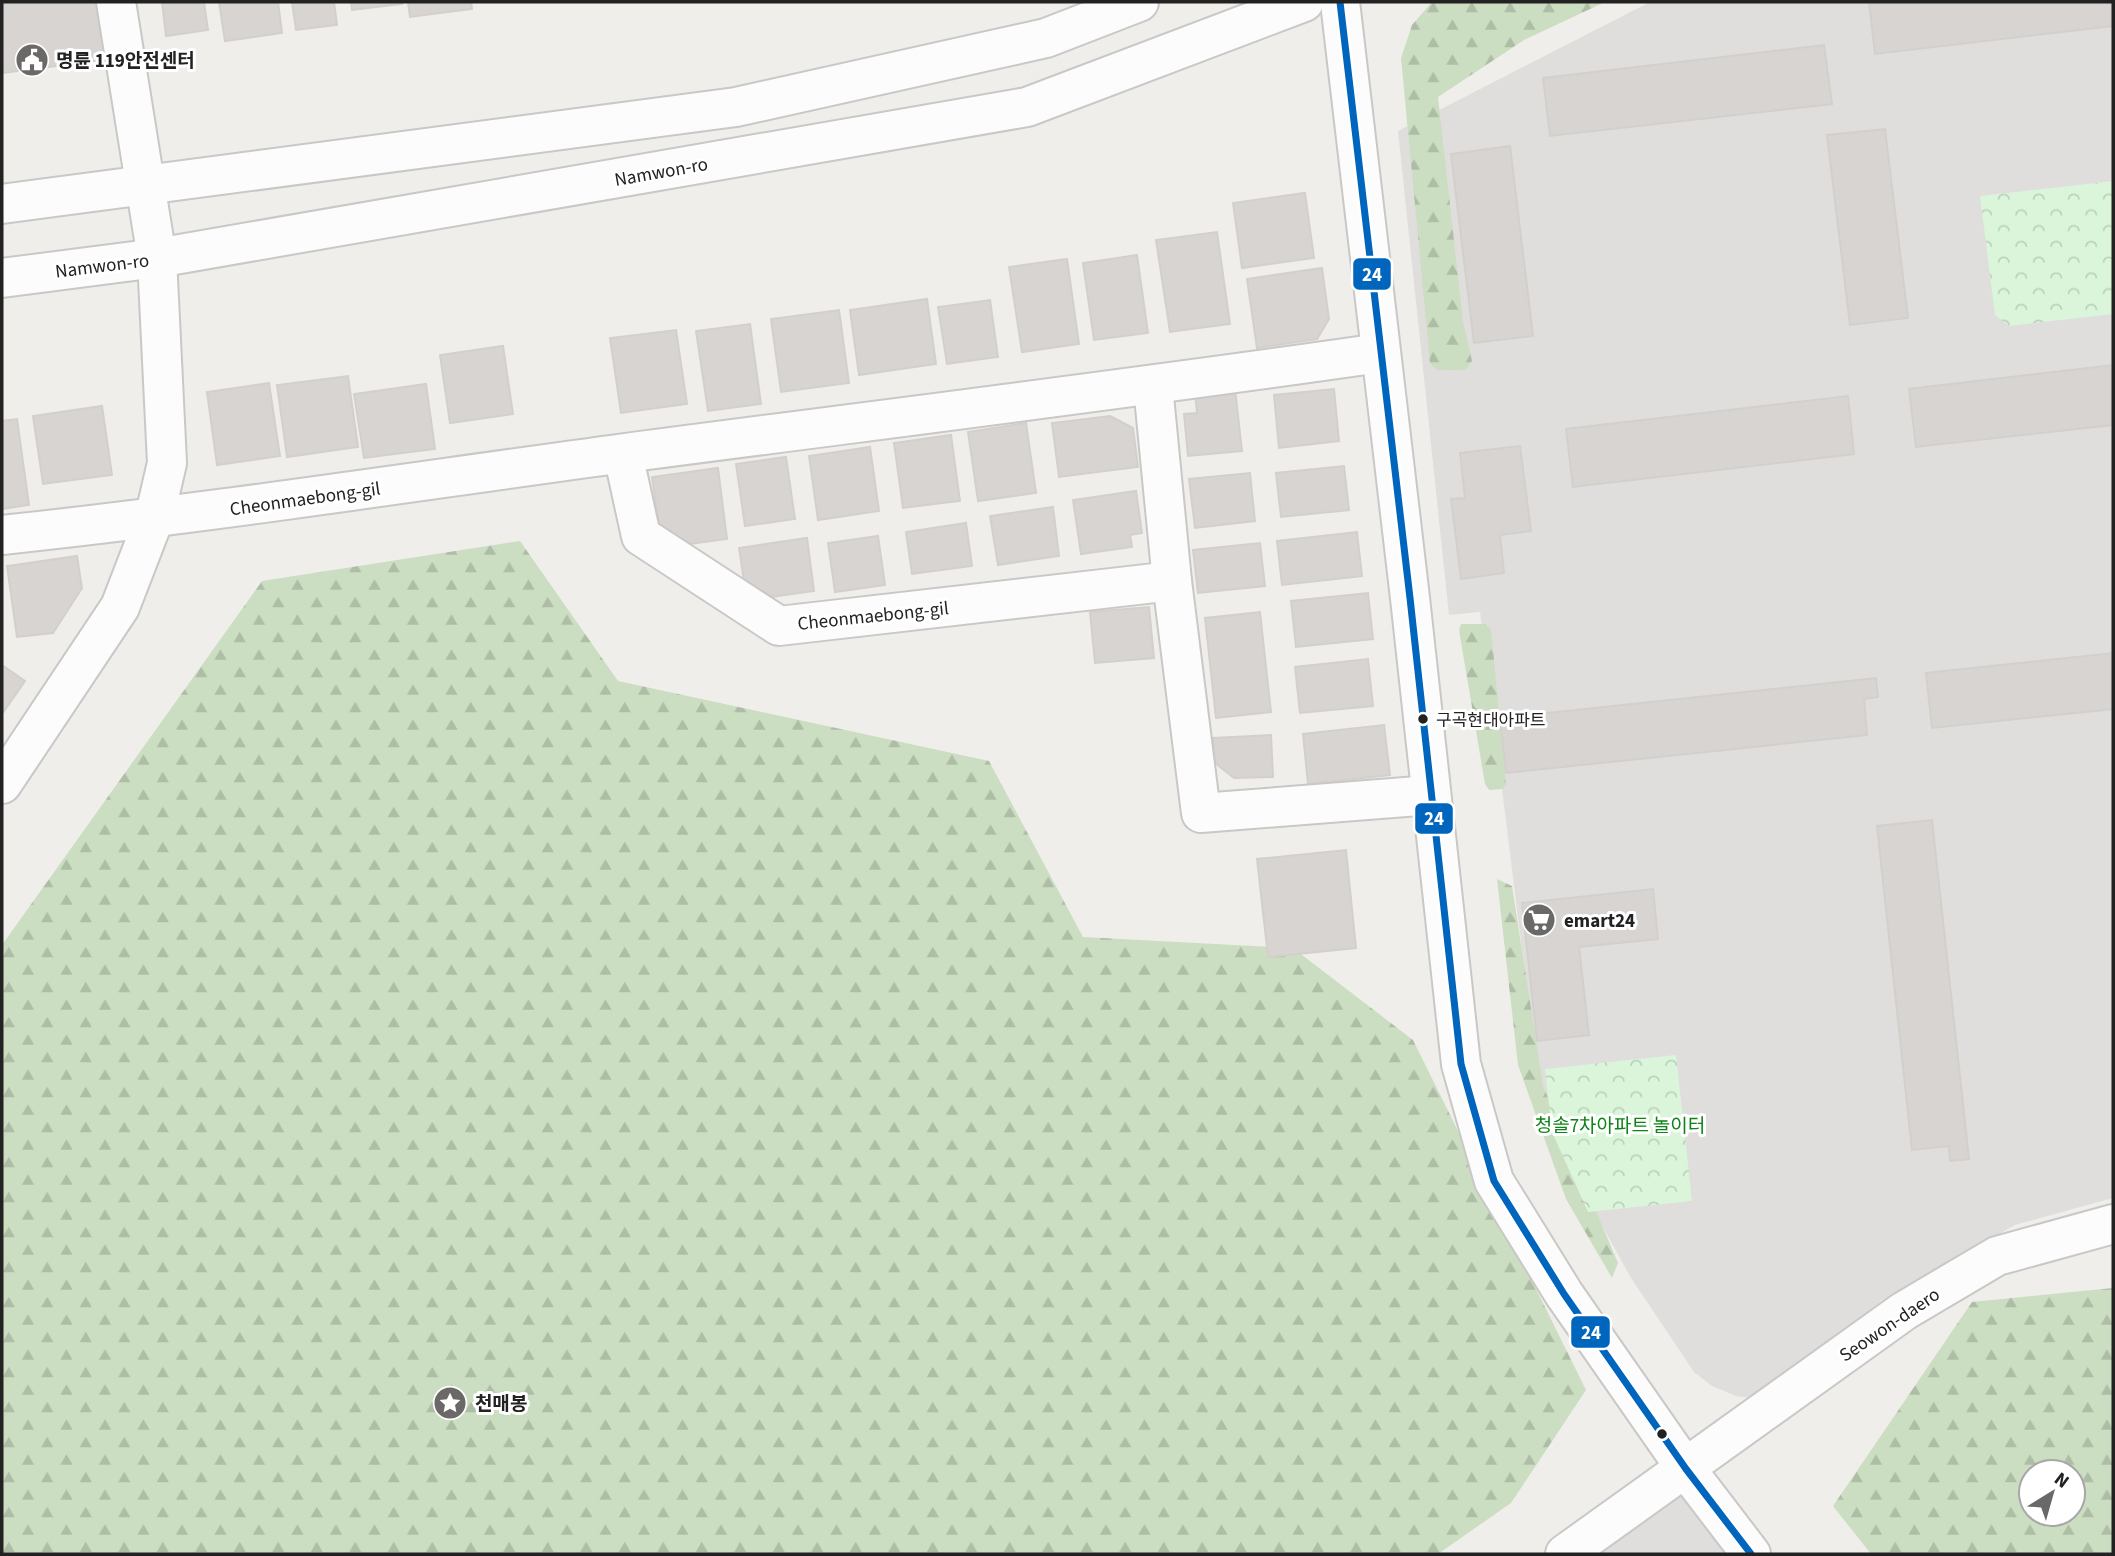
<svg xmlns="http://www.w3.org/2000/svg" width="2115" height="1556" viewBox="0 0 2115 1556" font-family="'Source Sans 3','Noto Sans KR',sans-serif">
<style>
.residential{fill:#dfdedc}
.forest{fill:url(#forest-firs);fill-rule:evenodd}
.park{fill:url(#park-crowns)}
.building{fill:#d7d4d2;stroke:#d3d0cc;stroke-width:2}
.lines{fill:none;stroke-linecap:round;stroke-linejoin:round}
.minor-casing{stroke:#c9c8c7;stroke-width:42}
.minor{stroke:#fdfcfc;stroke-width:38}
.bus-1-casing{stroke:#fff;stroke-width:12}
.bus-1{stroke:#0065bd;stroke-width:7}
.bus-dot{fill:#222;stroke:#fff;stroke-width:2.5}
.labels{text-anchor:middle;stroke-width:6;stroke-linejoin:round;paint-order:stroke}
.bus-label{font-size:17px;fill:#222;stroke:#fff;text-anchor:start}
.poi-label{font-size:19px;font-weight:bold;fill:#222;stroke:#fff;text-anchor:start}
.street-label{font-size:19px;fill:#222;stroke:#fff}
.park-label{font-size:19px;fill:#0c8416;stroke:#fff}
.line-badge{stroke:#fff;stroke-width:2.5}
.badge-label{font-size:19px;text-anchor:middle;font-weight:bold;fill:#fff}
</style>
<defs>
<pattern id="forest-firs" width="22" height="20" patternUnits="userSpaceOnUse" patternTransform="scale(1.75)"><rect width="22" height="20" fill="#cbdec1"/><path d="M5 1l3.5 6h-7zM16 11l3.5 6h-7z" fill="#aebea6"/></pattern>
<pattern id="park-crowns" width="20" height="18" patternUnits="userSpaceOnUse" patternTransform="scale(1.75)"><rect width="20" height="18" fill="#daf5da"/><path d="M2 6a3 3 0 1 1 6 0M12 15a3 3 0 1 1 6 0" fill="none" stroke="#bbd2bb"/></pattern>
</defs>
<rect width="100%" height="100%" fill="#f0eeeb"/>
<g class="residential">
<path d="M 1650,2 L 2113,2 L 2113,1198 L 2015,1225 L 1881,1301 L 1819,1353 L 1752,1398 L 1736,1396 L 1712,1386 L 1694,1372 L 1631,1278 L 1577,1180 L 1537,1070 L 1480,612 L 1449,615 L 1398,131 Z"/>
<path d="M 1684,1491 L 1732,1554 L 1595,1554 Z"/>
</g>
<g class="forest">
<path d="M 1432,2 L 1605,2 L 1524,40 L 1438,97 L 1463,321 L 1472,361 L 1466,370 L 1437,370 L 1430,363 L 1401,58 L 1412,25 Z"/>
<path d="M 520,541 L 618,681 L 989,761 L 1083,937 L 1293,948 L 1413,1040 L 1586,1390 L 1511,1503 L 1438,1554 L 2,1554 L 2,945 L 262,581 Z"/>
<path d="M 1461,624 L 1485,624 L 1491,629 L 1506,785 L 1502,789 L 1489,790 L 1485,784 L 1459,630 Z"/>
<path d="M 1497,879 L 1512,886 L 1543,1086 L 1618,1263 L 1612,1278 L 1566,1199 L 1518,1065 Z"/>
<path d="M 2113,1288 L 2113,1554 L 1871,1554 L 1833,1506 L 1972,1302 ZM 2073,1472 L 2073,1514 L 2031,1514 L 2031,1472 Z"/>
</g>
<g class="park">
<path d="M 2113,181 L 2113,314 L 2009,326 L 1995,315 L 1980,196 Z"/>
<path d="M 1676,1055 L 1692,1201 L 1588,1212 L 1552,1132 L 1545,1069 Z"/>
</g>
<g class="building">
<path d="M 2,2 L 101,2 L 109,59 L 2,73 Z"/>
<path d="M 162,2 L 204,2 L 208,30 L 166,36 Z"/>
<path d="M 219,2 L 278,2 L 282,33 L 225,41 Z"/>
<path d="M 292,2 L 334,2 L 337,25 L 296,30 Z"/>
<path d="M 351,2 L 401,2 L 402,4 L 352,10 Z"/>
<path d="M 408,2 L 471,2 L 472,9 L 410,17 Z"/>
<path d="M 1869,2 L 2113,2 L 2113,26 L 1875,54 Z"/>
<path d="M 1824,45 L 1832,104 L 1550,136 L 1543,78 Z"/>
<path d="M 1885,129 L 1908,318 L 1850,325 L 1827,135 Z"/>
<path d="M 1510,146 L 1533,336 L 1474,343 L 1451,154 Z"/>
<path d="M 1305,193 L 1314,258 L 1242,268 L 1233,203 Z"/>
<path d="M 1217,232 L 1230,324 L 1170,332 L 1156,240 Z"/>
<path d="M 1137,255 L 1148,333 L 1094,340 L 1083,263 Z"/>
<path d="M 1067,259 L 1079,344 L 1022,352 L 1009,267 Z"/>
<path d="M 1322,268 L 1329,319 L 1317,339 L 1257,348 L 1247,279 Z"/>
<path d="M 927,299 L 936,364 L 859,375 L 850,310 Z"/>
<path d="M 990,300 L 998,357 L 947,364 L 938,307 Z"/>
<path d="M 839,310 L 849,383 L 781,392 L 771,319 Z"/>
<path d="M 750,324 L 761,404 L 708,411 L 696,331 Z"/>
<path d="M 676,330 L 687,404 L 621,413 L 610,338 Z"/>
<path d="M 503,346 L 513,414 L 450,423 L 440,355 Z"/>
<path d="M 2113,365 L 2113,425 L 1916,447 L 1909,389 Z"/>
<path d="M 348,376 L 358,447 L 287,457 L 277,385 Z"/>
<path d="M 269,383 L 280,456 L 217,465 L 207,392 Z"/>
<path d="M 426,384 L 435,449 L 364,458 L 354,394 Z"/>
<path d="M 1235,389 L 1242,451 L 1188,456 L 1184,414 L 1197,413 L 1195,393 Z"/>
<path d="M 1334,389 L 1339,441 L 1279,448 L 1274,395 Z"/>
<path d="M 1848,396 L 1854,454 L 1573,487 L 1566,429 Z"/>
<path d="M 102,406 L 112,475 L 43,484 L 33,416 Z"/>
<path d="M 1110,416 L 1133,428 L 1138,467 L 1059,477 L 1052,423 Z"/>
<path d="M 17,419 L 29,505 L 2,509 L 2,421 Z"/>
<path d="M 1026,423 L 1036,493 L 978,501 L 968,432 Z"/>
<path d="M 951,435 L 960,501 L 903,508 L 894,443 Z"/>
<path d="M 1520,446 L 1531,531 L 1500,535 L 1504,573 L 1461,579 L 1451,499 L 1465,498 L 1460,453 Z"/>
<path d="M 870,447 L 879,511 L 818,520 L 809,456 Z"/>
<path d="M 786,457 L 795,519 L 745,526 L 736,464 Z"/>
<path d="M 1344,466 L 1349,510 L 1281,517 L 1276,473 Z"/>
<path d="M 718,468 L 727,539 L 682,545 L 660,533 L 652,477 Z"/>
<path d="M 1250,473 L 1255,521 L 1195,528 L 1189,479 Z"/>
<path d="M 1136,491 L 1142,533 L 1130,535 L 1132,547 L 1081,554 L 1073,500 Z"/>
<path d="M 1053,507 L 1059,556 L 998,565 L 990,516 Z"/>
<path d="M 966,523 L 972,566 L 912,574 L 906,532 Z"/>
<path d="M 1357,532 L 1362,576 L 1282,585 L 1277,541 Z"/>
<path d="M 878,536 L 885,585 L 835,592 L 828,543 Z"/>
<path d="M 807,538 L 814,591 L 771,597 L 744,581 L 739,548 Z"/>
<path d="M 1260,543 L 1265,586 L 1198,593 L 1193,550 Z"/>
<path d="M 77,556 L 82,588 L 53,633 L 17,637 L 7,566 Z"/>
<path d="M 1368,593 L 1373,639 L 1296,647 L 1291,601 Z"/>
<path d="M 1149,607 L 1154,658 L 1095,663 L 1090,612 Z"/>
<path d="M 1260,612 L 1271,712 L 1216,718 L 1205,618 Z"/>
<path d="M 2113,653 L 2113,709 L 1932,728 L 1926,673 Z"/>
<path d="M 1368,659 L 1373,706 L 1300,713 L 1295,667 Z"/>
<path d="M 2,665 L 25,681 L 2,714 Z"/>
<path d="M 1876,678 L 1878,697 L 1864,699 L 1867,735 L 1506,773 L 1500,718 Z"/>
<path d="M 1384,725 L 1390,775 L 1308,784 L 1303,734 Z"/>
<path d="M 1271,735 L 1273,777 L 1234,778 L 1215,763 L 1213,738 Z"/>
<path d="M 1932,820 L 1969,1159 L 1950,1161 L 1949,1146 L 1912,1150 L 1877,826 Z"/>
<path d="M 1346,850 L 1356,948 L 1268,957 L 1257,859 Z"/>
<path d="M 1653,889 L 1658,939 L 1579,947 L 1589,1035 L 1537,1041 L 1522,903 Z"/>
</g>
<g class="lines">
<defs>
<g id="minor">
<path d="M 1340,2 L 1410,598 L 1461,1064 L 1494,1181 L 1564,1294 L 1686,1469 L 1751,1554"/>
<path d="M 2,204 L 736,107 L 1046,38 L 1139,2"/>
<path d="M 2,278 L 157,258 L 1027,107 L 1304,2"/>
<path d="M 623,454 L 641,536 L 779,626 L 1172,581 L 1153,386"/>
<path d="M 2,535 C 210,513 417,481 625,453 C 877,420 1129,389 1380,353"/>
<path d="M 1172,581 L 1201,813 L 1431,795"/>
<path d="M 2,784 L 120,607 L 154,519 L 167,463 L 157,258 L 116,2"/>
<path d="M 1565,1554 L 1904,1311 L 1997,1256 L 2113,1224"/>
</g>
</defs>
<use href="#minor" class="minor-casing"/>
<use href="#minor" class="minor"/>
<defs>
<path id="bus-1" d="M 1340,2 L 1410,598 L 1461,1064 L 1494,1181 L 1564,1294 L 1686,1469 L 1751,1554"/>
</defs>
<use href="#bus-1" class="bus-1-casing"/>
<use href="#bus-1" class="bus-1"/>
</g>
<defs>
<symbol id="civic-disc" viewBox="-11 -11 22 22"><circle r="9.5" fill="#6a6968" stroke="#fff"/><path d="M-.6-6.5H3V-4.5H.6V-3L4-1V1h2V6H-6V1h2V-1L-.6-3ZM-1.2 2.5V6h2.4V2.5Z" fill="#fff"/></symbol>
<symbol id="supermarket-disc" viewBox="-11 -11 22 22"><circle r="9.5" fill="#6a6968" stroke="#fff"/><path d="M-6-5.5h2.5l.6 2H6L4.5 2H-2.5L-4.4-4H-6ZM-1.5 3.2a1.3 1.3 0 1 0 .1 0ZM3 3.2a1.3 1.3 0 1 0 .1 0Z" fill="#fff"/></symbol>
<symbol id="sight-disc" viewBox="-11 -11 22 22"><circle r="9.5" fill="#6a6968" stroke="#fff"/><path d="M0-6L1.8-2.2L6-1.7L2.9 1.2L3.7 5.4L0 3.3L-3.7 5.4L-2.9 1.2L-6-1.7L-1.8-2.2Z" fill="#fff"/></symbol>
</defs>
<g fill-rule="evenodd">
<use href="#civic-disc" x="13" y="41" width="38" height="38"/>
<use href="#supermarket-disc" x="1520" y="901" width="38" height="38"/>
<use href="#sight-disc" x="431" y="1384" width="38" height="38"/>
</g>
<g class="bus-dot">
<circle cx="1423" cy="719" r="6"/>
<circle cx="1662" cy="1434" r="6"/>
</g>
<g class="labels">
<g class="bus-label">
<text x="1436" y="726">구곡현대아파트</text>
</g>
<g class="poi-label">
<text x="56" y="67">명륜 119안전센터</text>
<text x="1564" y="927">emart24</text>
<text x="475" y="1410">천매봉</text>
</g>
<g class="street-label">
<text transform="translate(661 171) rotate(-10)" y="7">Namwon-ro</text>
<text transform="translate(102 265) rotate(-7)" y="7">Namwon-ro</text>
<text transform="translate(305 498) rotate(-8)" y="7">Cheonmaebong-gil</text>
<text transform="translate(873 615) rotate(-6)" y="7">Cheonmaebong-gil</text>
<text transform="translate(1889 1324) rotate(-34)" y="7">Seowon-daero</text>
</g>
<g class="park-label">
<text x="1620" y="1132">청솔7차아파트 놀이터</text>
</g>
</g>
<g class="line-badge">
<rect x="1352" y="257" width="40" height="34" rx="7" fill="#0065bd"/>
<rect x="1414" y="802" width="40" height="33" rx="7" fill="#0065bd"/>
<rect x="1570" y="1315" width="41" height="34" rx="7" fill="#0065bd"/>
</g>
<g class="badge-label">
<text x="1372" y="281">24</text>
<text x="1434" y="825">24</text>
<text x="1591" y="1339">24</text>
</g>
<rect width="2115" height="1556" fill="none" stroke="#222222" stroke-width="7"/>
<g transform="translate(2052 1493) rotate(37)"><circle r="33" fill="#ffffff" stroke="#a7a7a7" stroke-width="2"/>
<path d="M0-5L12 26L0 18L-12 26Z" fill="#6a6968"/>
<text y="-10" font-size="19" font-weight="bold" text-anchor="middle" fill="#222222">N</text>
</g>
</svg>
